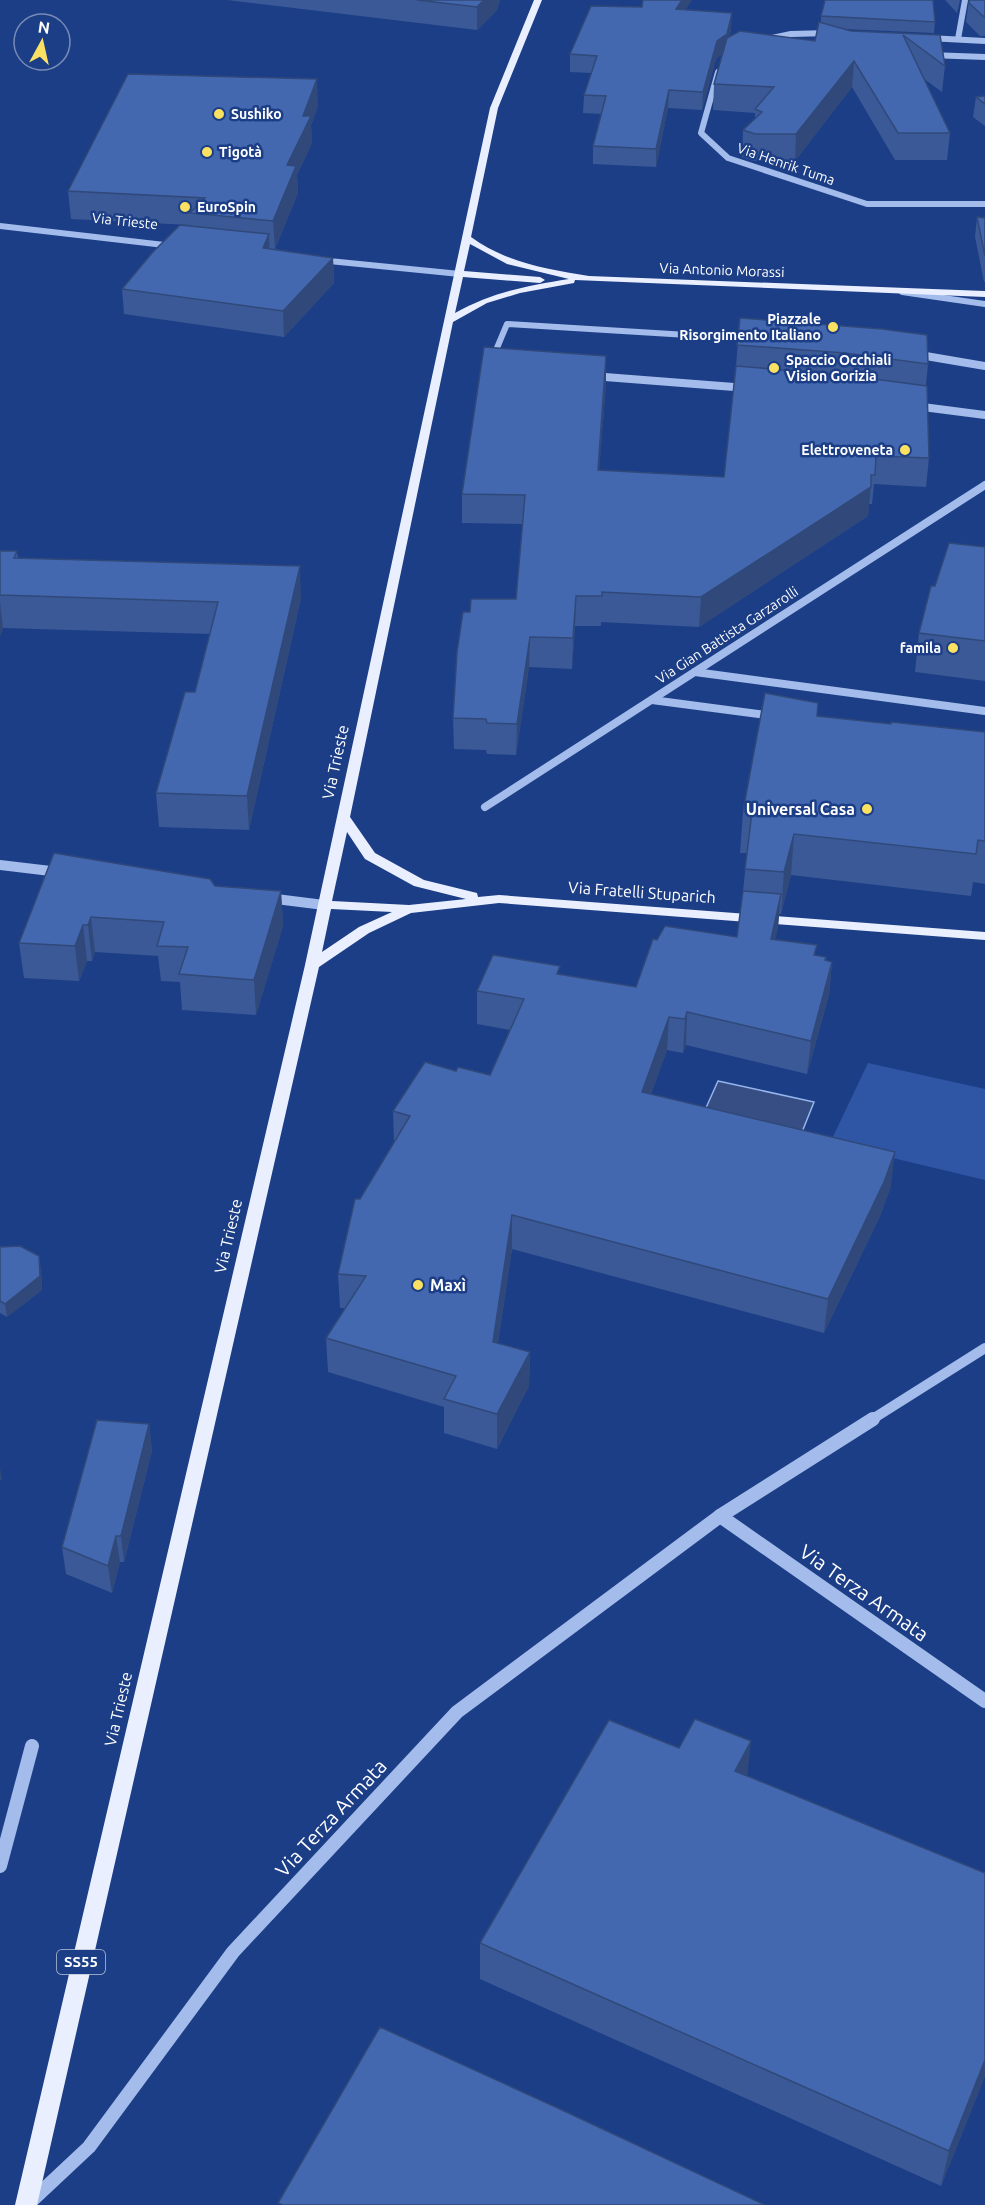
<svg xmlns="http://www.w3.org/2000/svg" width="985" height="2205" viewBox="0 0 985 2205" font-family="Ubuntu,sans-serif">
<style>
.green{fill:#2f56a4}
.water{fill:#364e84;stroke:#97b5ed;stroke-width:1.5}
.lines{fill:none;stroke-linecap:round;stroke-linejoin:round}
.minor-far3{stroke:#a4bceb;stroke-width:6}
.minor-far2{stroke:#a4bceb;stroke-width:8}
.minor-far1{stroke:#a4bceb;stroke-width:10}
.minor{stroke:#a4bceb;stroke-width:14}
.major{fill:#e9efff;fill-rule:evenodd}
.wall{fill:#3a5996}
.shaded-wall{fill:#30497a}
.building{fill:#4468af;stroke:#30497a;stroke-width:1.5}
.poi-dot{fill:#fbe162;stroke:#1c3e86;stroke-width:2}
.labels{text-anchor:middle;stroke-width:5;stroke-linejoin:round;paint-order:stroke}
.far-poi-label{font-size:14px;font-weight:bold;fill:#fff;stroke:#1c3e86;text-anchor:start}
.far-street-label{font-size:14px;fill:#fff;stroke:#1c3e86}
.shield{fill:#1c3e86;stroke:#bbc5db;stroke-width:1.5}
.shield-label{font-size:15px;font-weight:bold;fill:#fff}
.street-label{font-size:16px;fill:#fff;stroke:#1c3e86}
.poi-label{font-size:16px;font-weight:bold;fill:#fff;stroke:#1c3e86;text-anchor:end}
.near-street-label{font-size:20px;fill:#fff;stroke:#1c3e86}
</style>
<rect width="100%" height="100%" fill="#1c3e86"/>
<path class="green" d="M 868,1063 L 985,1089 L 985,1180 L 830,1143 Z"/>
<path class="water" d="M 718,1081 L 814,1102 L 796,1147 L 705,1110 Z"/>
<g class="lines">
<g class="minor-far3">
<path d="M 928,38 L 985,41"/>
<path d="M 767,39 L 791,34 L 829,33"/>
<path d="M 958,39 L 965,0"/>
<path d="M 929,55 L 985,57"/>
<path d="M 718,72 L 701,133 L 728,158 L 867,204 L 985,204"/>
<path d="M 0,226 L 173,246"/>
<path d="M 319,260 L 460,274"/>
<path d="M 902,292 L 985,304"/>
<path d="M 914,354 L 922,355"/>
<path d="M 494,355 L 507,324 L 753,339"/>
</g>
<g class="minor-far2">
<path d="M 914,354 L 985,366"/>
<path d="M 493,359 L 495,354"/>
<path d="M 592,376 L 747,388"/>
<path d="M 915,406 L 985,415"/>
<path d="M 695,672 L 985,711"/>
<path d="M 652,700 L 774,716"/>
<path d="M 485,807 L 985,485"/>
</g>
<g class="minor-far1">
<path d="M 0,865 L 59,872"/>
<path d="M 268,898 L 324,905"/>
<path d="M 871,1420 L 985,1348"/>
</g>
<g class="minor">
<path d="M 720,1516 L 985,1701"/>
<path d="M 0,1866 L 32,1746"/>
<path d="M 27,2205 L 89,2147 L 233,1952 L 457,1712 L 720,1516 L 873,1419"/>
</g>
<path class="major" d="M 534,0 L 542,0 L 498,108 L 471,237 C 507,263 546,269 589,276 L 985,291 L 985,297 L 575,280 L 574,283 L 520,293 L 487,303 L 453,322 L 350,817 L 375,853 L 424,880 L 477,893 L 478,897 L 499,895 L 985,932 L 985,940 L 499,903 L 411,913 L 369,933 L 319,967 L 37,2205 L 15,2205 L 305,965 L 490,108 ZM 470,244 L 507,264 L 569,279 C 526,286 493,292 455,313 L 463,277 L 540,283 L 545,280 L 540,277 L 464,271 ZM 347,832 L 365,859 L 414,886 L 466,899 L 409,905 L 332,901 ZM 331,909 L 392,912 L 359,927 L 322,952 Z"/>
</g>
<g class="wall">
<path d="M 227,0 L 500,0 L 497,10 L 477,30 Z"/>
<path d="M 945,0 L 960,0 L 957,13 Z"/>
<path d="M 969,0 L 985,0 L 985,36 L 980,36 L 966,22 Z"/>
<path d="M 686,10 L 731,30 L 729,37 L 815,41 L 821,22 L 821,16 L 935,22 L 934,33 L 845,29 L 851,31 L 940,35 L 945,66 L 942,92 L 924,79 L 950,133 L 947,160 L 895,160 L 852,87 L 795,161 L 753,161 L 742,157 L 743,130 L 755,119 L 755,113 L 713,110 L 714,84 L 722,54 L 716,59 L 702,110 L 668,108 L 656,167 L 593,164 L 593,146 L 602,114 L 583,113 L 584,95 L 591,73 L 570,72 L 570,54 Z"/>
<path d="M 985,96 L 985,126 L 973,117 L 976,97 Z"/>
<path d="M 318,106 L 311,125 L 312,143 L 297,175 L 298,193 L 275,249 L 333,258 L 334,283 L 284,337 L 124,314 L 122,289 L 191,226 L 190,225 L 71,219 L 68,191 Z"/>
<path d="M 977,217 L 985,218 L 985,282 L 984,282 L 975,237 Z"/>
<path d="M 740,318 L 928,364 L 926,385 L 929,458 L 926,487 L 874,484 L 872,504 L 869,504 L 868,516 L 699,627 L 601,622 L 601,626 L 575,626 L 572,669 L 529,667 L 516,755 L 487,754 L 486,750 L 454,749 L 453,718 L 470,612 L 516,599 L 523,524 L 462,523 L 462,494 L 606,384 L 599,470 L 724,477 L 736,366 Z"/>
<path d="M 985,547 L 985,681 L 915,672 L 919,633 L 935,586 Z"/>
<path d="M 0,551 L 17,551 L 18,558 L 301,598 L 249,830 L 159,827 L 156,793 L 195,692 L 210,634 L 3,628 L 0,636 Z"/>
<path d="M 817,716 L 891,724 L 985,732 L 985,884 L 973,882 L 971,896 L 791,875 L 781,914 L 779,914 L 778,927 L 775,940 L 816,955 L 825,960 L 832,962 L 829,995 L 807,1074 L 686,1045 L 683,1053 L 667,1050 L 651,1094 L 891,1186 L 880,1216 L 824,1333 L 512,1249 L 498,1343 L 530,1352 L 529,1386 L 497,1449 L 444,1433 L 444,1407 L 328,1372 L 326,1338 L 345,1308 L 340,1308 L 338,1274 L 360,1199 L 394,1143 L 393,1111 L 456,1071 L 490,1075 L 510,1030 L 477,1024 L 477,991 L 560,974 L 636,987 L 737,937 L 743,891 L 747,853 L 740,853 L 743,811 Z"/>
<path d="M 54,853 L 215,886 L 281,891 L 283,926 L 256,1015 L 182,1010 L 180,982 L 161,981 L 158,956 L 95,952 L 92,961 L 87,961 L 79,981 L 24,978 L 19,943 Z"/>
<path d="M 0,1247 L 41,1270 L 42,1290 L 7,1317 L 0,1313 Z"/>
<path d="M 149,1424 L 152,1451 L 124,1562 L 120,1562 L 112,1593 L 66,1574 L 62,1547 Z"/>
<path d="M 747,1776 L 985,1873 L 985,2076 L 941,2186 L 480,1979 L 480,1943 Z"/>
</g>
<g class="shaded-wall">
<path d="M 484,0 L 500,0 L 497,10 L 477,30 L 477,7 Z"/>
<path d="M 682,0 L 692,0 L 675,26 L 676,9 Z"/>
<path d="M 732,13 L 731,30 L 726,51 L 716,59 L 702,110 L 703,92 L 717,41 Z"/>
<path d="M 854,61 L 852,87 L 795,161 L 796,134 Z"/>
<path d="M 317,79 L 318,106 L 311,125 L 312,143 L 297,175 L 298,193 L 275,249 L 273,221 L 287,165 L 303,116 Z"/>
<path d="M 669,90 L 668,108 L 656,167 L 656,149 Z"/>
<path d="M 269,234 L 270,260 L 263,248 Z"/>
<path d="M 333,258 L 334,283 L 284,337 L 283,311 Z"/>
<path d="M 606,356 L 606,384 L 597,499 L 598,470 Z"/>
<path d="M 871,487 L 868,516 L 699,627 L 701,597 Z"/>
<path d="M 300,566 L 301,598 L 249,830 L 247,796 Z"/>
<path d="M 576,596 L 575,626 L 572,669 L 573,638 Z"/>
<path d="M 0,602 L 3,628 L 0,636 Z"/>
<path d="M 530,637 L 529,667 L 516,755 L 517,724 Z"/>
<path d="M 794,834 L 791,875 L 781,914 L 784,872 Z"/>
<path d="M 281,891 L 283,926 L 256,1015 L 254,980 Z"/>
<path d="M 781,894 L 778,927 L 768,972 L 771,939 Z"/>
<path d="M 91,917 L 95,952 L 92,961 L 88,925 Z"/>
<path d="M 83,925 L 87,961 L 79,981 L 75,946 Z"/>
<path d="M 832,962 L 829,995 L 807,1074 L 811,1041 Z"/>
<path d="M 687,1012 L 686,1045 L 683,1053 L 685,1019 Z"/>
<path d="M 669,1017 L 667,1050 L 640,1125 L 642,1092 Z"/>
<path d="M 895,1152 L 891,1186 L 880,1216 L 824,1333 L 828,1299 Z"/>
<path d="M 512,1215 L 512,1249 L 493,1376 L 493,1342 Z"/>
<path d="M 39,1256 L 41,1270 L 42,1290 L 7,1317 L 5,1304 Z"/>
<path d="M 530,1352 L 529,1386 L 497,1449 L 497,1414 Z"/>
<path d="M 149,1424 L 152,1451 L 124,1562 L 121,1536 Z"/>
<path d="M 0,1468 L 2,1479 L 0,1481 Z"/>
<path d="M 116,1536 L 120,1562 L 112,1593 L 108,1566 Z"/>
<path d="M 751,1741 L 747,1778 L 735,1771 Z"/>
<path d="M 985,2060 L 985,2076 L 941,2186 L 949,2151 Z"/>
</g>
<g class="building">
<path d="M 417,0 L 484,0 L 477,7 Z"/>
<path d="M 643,0 L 682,0 L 676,9 L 732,13 L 727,34 L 717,41 L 703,92 L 669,90 L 656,149 L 593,146 L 606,96 L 584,95 L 597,56 L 570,54 L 591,6 L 642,7 Z"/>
<path d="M 825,0 L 933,0 L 935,22 L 821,16 Z"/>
<path d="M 969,0 L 985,0 L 985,17 L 983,16 L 969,3 Z"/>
<path d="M 819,22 L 851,31 L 940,35 L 945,66 L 903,35 L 950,133 L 898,133 L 854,61 L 796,134 L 755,134 L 743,130 L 762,112 L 755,109 L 774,87 L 714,84 L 727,38 L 740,31 L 815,41 Z"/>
<path d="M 128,74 L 317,79 L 303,116 L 311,116 L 287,165 L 296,166 L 273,221 L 190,213 L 205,198 L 68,191 Z"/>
<path d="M 985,96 L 985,104 L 976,97 Z"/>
<path d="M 977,217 L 985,218 L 985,256 Z"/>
<path d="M 180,225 L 269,234 L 263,248 L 333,258 L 283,311 L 122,289 L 152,253 Z"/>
<path d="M 740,318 L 882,329 L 927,335 L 928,364 L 845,353 L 737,345 Z"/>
<path d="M 484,347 L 606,356 L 598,470 L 724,477 L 736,366 L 843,375 L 927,386 L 929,458 L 876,456 L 875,475 L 871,475 L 871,487 L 701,597 L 602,592 L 602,596 L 576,596 L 573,638 L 530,637 L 517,724 L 487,723 L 486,719 L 453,718 L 457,652 L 463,612 L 470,612 L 471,599 L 516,599 L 525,495 L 462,494 Z"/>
<path d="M 949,543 L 985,547 L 985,641 L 919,633 L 931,586 L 935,586 Z"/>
<path d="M 0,551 L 17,551 L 14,558 L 300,566 L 247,796 L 156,793 L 185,692 L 195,692 L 218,602 L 0,595 Z"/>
<path d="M 765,693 L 818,703 L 817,716 L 891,724 L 891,722 L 985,732 L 985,841 L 978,840 L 976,854 L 794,834 L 784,872 L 745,869 L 752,812 L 743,811 Z"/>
<path d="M 54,853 L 210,879 L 215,886 L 281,891 L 254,980 L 179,974 L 188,947 L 157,946 L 164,922 L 91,917 L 88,925 L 83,925 L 75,946 L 19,943 Z"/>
<path d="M 743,891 L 781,894 L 771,939 L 817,945 L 814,955 L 826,957 L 825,960 L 832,962 L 811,1041 L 687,1012 L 685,1019 L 669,1017 L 642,1092 L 895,1152 L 884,1182 L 828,1299 L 512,1215 L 493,1342 L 530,1352 L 497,1414 L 444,1399 L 456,1376 L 326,1338 L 366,1276 L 338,1274 L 355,1199 L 360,1199 L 410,1116 L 393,1111 L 425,1062 L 456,1071 L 458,1067 L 490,1075 L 524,999 L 477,991 L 493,955 L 560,966 L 557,974 L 636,987 L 653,939 L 657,940 L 665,926 L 737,937 Z"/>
<path d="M 20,1246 L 39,1256 L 40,1276 L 5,1304 L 0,1301 L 0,1247 Z"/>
<path d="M 97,1420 L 149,1424 L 121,1536 L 116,1536 L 108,1566 L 62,1547 Z"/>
<path d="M 695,1719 L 751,1741 L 735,1771 L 985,1873 L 985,2060 L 949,2151 L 480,1943 L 609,1720 L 679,1748 Z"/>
<path d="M 380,2027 L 562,2110 L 765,2205 L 283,2205 L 278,2203 Z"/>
</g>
<g class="poi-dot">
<circle cx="219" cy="114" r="6"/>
<circle cx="207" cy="152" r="6"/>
<circle cx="185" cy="207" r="6"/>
<circle cx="833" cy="327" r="6"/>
<circle cx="774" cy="368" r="6"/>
<circle cx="905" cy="450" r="6"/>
<circle cx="953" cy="648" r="6"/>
<circle cx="867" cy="809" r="6"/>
<circle cx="418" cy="1285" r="6"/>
</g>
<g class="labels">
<g class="far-poi-label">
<text x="231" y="119">Sushiko</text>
<text x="219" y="157">Tigotà</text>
<text x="197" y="212">EuroSpin</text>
<text x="821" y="324" text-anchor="end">Piazzale<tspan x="821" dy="16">Risorgimento Italiano</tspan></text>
<text x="786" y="365">Spaccio Occhiali<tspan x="786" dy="16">Vision Gorizia</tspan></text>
<text x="893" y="455" text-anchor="end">Elettroveneta</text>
<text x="941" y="653" text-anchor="end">famila</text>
</g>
<g class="far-street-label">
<text transform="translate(786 164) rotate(19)" y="5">Via Henrik Tuma</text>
<text transform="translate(125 221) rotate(6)" y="5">Via Trieste</text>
<text transform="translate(722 270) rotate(2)" y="5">Via Antonio Morassi</text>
<text transform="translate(727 635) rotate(-33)" y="5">Via Gian Battista Garzarolli</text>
</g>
<rect class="shield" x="57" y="1950" width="48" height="24" rx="4.5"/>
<g class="shield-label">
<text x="81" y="1967">SS55</text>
</g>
<g class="street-label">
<text transform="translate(335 762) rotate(-78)" y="6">Via Trieste</text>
<text transform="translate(642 892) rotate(4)" y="6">Via Fratelli Stuparich</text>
<text transform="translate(228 1236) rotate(-77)" y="6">Via Trieste</text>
<text transform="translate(118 1709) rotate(-77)" y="6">Via Trieste</text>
</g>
<g class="poi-label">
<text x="855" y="815">Universal Casa</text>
<text x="430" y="1291" text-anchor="start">Maxì</text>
</g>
<g class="near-street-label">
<text transform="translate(864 1593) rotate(35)" y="7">Via Terza Armata</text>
<text transform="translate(331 1818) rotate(-47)" y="7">Via Terza Armata</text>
</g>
</g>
<g transform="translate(42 42) rotate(8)"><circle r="28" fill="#1c3e86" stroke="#778bb6" stroke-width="1.5"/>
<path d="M0-4.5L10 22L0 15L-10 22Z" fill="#fbe162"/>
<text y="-9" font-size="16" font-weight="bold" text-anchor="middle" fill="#ffffff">N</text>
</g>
</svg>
